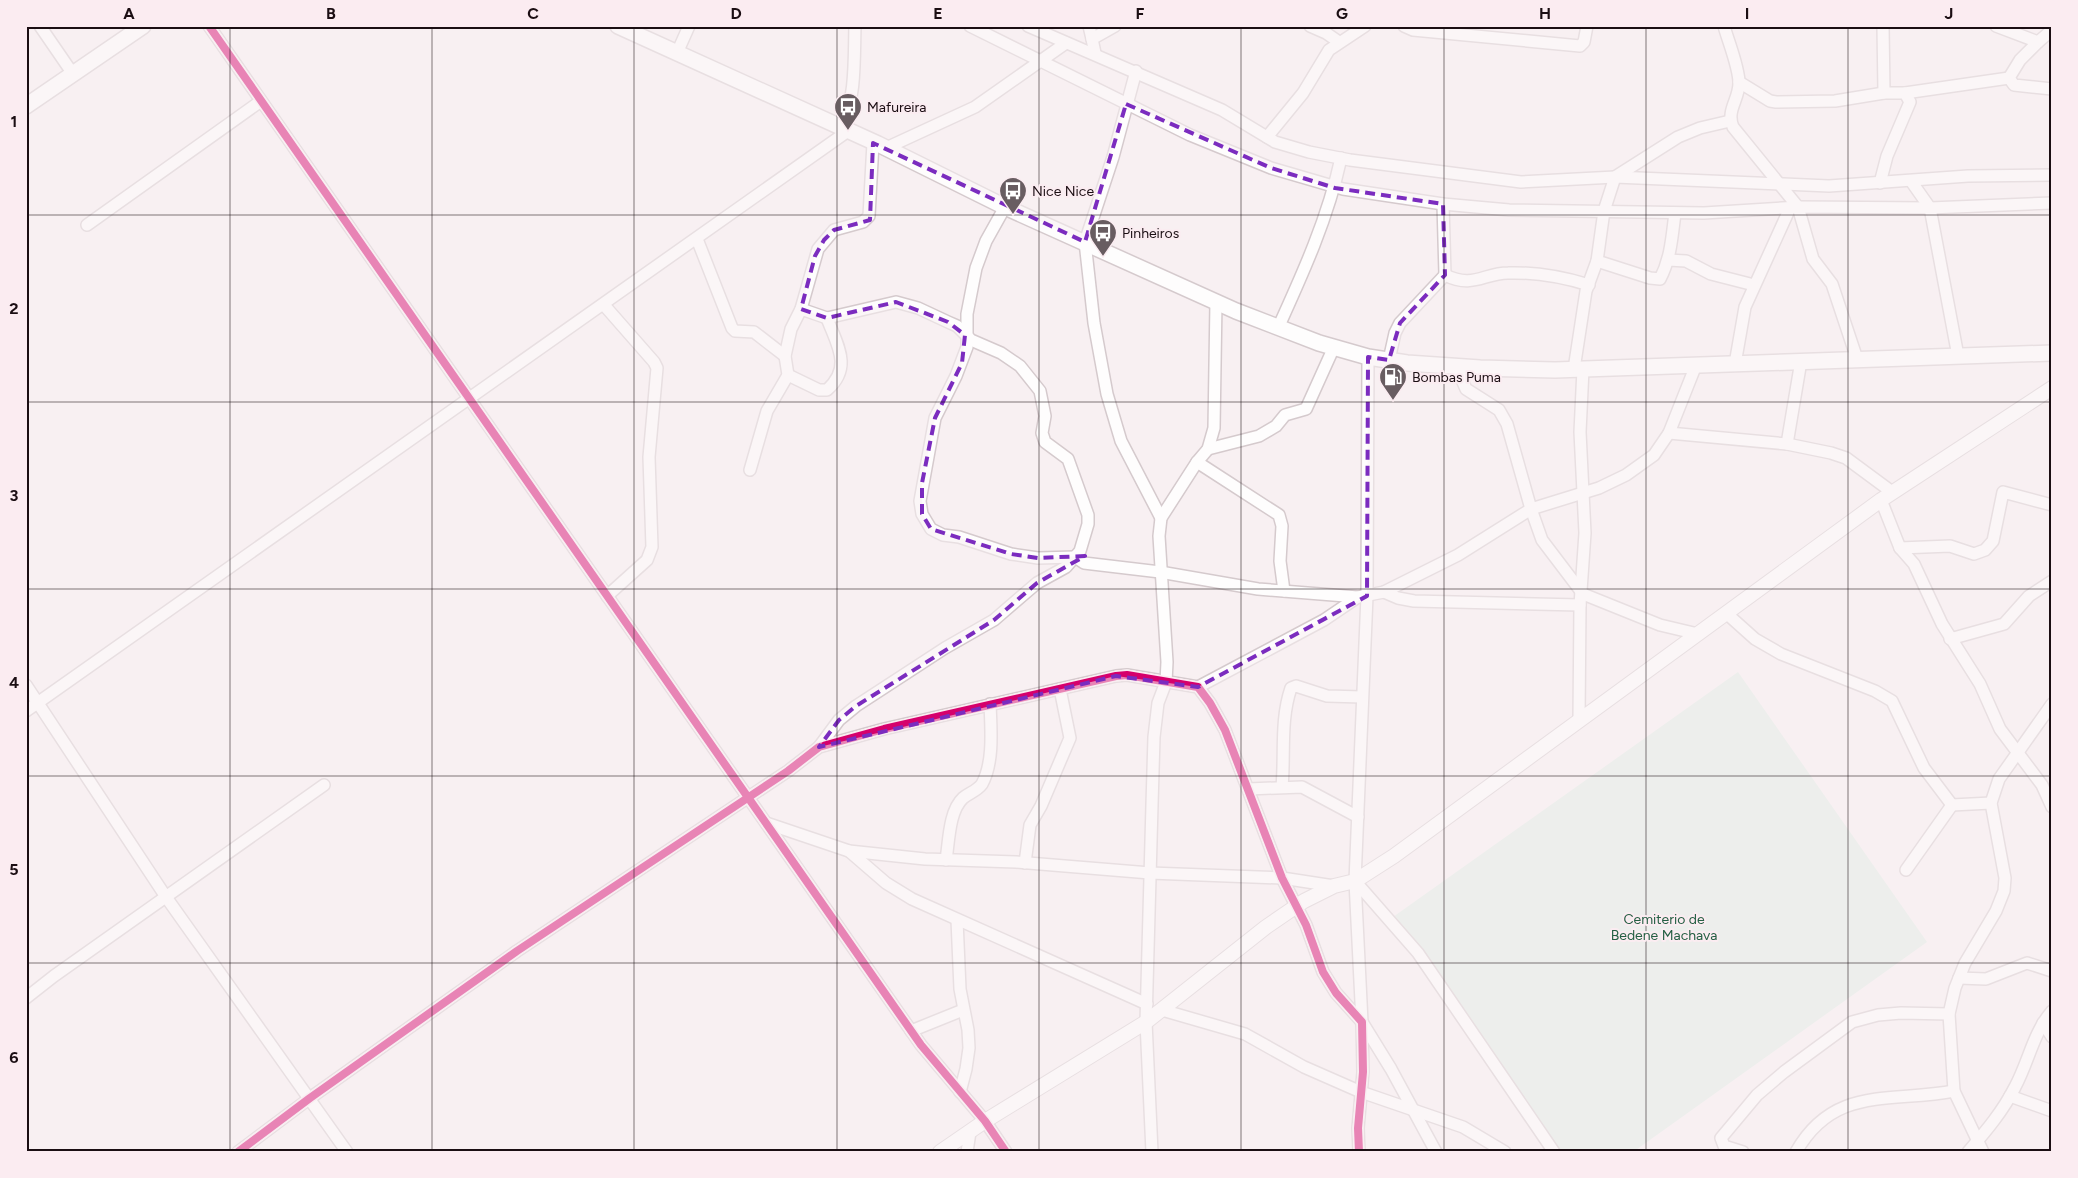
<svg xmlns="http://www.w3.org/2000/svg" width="2078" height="1178" viewBox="0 0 2078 1178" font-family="Figtree,sans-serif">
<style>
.green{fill:#e0ece4}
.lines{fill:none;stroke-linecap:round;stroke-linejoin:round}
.minor-casing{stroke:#d5cacd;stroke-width:14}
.tertiary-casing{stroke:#d5cacd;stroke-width:16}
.secondary-casing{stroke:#d5cacd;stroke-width:18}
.minor{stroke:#fefdfd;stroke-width:11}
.tertiary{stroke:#fefdfd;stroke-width:14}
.secondary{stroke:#fefdfd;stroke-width:15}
.cycleway-casing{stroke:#fbecf1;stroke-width:11}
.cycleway{stroke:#d6006c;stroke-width:8}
.marked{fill:none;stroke:#7b2cbf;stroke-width:4;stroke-dasharray:10 6;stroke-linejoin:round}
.grid{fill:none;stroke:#1b0e13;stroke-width:1;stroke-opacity:0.55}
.labels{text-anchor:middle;stroke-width:4;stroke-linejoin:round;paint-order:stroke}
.poi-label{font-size:14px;fill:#1b0e13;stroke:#fbecf1;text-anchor:start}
.park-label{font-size:14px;fill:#255f43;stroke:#fbecf1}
.neatline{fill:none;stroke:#1b0e13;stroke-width:2}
.grid-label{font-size:16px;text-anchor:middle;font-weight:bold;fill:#1b0e13}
</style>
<rect width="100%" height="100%" fill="#f8f0f2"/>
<path class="green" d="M 1738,672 L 1927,942 L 1633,1152 L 1558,1152 L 1393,917 Z"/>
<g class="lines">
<defs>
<g id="minor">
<path d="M 40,26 L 73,74"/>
<path d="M 209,26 L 921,1045 L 985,1121 L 1006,1152"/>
<path d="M 970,26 L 1190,135 L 1271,168 L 1343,189 L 1443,204 L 1509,210 L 1704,213 L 1798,207 L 1930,208 L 2052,203"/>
<path d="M 1028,26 L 1222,110 L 1275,142 L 1309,152 L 1350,160 L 1521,182 L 1615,177 L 1829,186 L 1968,176 L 2052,175"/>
<path d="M 1089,26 L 1092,39"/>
<path d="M 1310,26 L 1326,33 L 1339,42"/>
<path d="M 1404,26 L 1413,30 L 1580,46 L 1584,42 L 1587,26"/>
<path d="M 1724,26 C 1728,41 1739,67 1739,83 C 1739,100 1726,110 1733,127 L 1798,207 L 1813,259 L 1832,284 L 1857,359"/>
<path d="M 1883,26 L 1884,93"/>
<path d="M 1996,26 L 2038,42 L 2052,30"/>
<path d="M 2038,42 L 2020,60 L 2009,78 L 2014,85 L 2052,89"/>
<path d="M 677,53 L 689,26"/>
<path d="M 1095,53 L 1092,39 L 1115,26"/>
<path d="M 1136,71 L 1113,157 L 1085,242 L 1094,323 L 1107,394 L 1121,441 L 1161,518"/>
<path d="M 1739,82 L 1770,101 L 1776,102 L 1835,101 L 1884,93 L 1905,93 L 1910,102 L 1887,156 L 1880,183"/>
<path d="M 1905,93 L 2009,78"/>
<path d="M 842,129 C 856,96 854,60 855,26"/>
<path d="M 1267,137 L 1303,93 L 1329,50 L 1365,26"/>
<path d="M 886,148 L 975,107 L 1066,43"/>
<path d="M 1911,181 L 1930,208 L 1958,356"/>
<path d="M 1443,204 L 1445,275"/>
<path d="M 1005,207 L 986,241 L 976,268 L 967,314 L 967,347 L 956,376 L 935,418 L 920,501 L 922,514 L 931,529 L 943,535 L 959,537 L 1011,554 L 1038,558 L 1075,557 L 1084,563 L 1160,572 L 1258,589 L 1358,597 L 1384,592 L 1458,555 L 1531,509 L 1599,488 L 1626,475 L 1654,455 L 1669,433 L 1696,365"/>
<path d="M 87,225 L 261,101"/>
<path d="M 697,239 L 732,328 L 735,331 L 754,332 L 785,356"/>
<path d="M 1668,260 L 1686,261 L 1711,274 L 1754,285"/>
<path d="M 1597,261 L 1650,278 L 1660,279 C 1671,258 1672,236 1675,213"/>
<path d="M 1445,275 C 1473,289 1484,273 1508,273 C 1536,272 1563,277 1589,285"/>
<path d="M 604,305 L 654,362 L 657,368 L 649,457 L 652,547 L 647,560 L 607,596"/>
<path d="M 801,309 L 827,318 L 896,302 L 918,308 L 948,322 L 957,326 L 971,340 L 1001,353 L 1020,366 L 1040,391 L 1045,416 L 1042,433 L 1045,442 L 1068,459 L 1088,515 L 1088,524 L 1080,551 L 1066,567 L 1037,583 L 994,620 L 945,648 L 856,706 L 839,720 L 819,747"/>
<path d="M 1278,328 C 1303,273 1328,218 1341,158"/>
<path d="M 1368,357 L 1367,596 L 1355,881 L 1362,1022 L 1391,1069 L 1436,1152"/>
<path d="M 1389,360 L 1395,333 L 1400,323 L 1445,275"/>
<path d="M 1735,364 L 1745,307 L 1790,208"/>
<path d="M 1456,366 L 1466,389 L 1499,410 L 1507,424 L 1531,509 L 1542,540 L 1583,594 L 1660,625 L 1698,634"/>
<path d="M 1574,369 L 1586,291 L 1597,261 L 1604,211 L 1615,177 L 1678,137 L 1700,128 L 1730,121"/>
<path d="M 788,375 L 819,390 L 827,390 C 853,367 837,345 827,318"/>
<path d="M 1669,433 L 1787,444 L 1831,453 L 1846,458 L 1892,492"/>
<path d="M 1787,444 L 1801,361"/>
<path d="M 1208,449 L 1259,436 L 1276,426 L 1285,415 L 1306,409 L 1334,347"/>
<path d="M 1197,462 L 1279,515 L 1282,526 L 1280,561 L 1284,591"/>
<path d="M 750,470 L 767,411 L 788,375 L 785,356 L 791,329 L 801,309 L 818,249 L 834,230 L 863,222 L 869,216 L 873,143"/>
<path d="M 1881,500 L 1900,548 L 1914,564 L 1942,624 L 1980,684 L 2000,729 L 2042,785 L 2052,807"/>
<path d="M 1900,548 L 1950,546 L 1974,554 L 1985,550 L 1993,541 L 2003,492 L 2052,505"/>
<path d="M 1384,592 L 1398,598 L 1414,601 L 1580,605"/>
<path d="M 1726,613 L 1755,639 L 1781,654 L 1875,691 L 1892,701 L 1924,768 L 1952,805 L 1991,803"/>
<path d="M 1950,639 L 2004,624 L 2029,596 L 2052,581"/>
<path d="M 26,685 L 166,897 L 347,1152"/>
<path d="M 1198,687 L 1324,620 L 1358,597"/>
<path d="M 26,711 L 848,131"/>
<path d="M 1579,719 L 1580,605 L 1585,533 L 1580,432 L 1583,369"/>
<path d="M 1282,787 C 1285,754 1280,720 1291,688 L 1296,686 L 1327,696 L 1362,697"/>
<path d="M 1248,789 L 1302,787 L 1358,817"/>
<path d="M 766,823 L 849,851 L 925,859 L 1016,862 L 1150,873 L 1282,878 L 1334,886"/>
<path d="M 849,851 L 886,883 L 912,899 L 1147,1004"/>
<path d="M 946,860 C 949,841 949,811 963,798 C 969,793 977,791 982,784 C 994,762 991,729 990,704"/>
<path d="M 1025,863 L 1030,825 L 1041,806 L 1070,738 L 1060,689"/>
<path d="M 1906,870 L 1952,805"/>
<path d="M 1355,881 L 1418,953 L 1554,1152"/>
<path d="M 957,920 L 960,989 L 968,1030 L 969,1048 L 966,1069 L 960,1092"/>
<path d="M 1959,978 L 1986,979 L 2027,963 L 2052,971"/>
<path d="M 26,998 L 54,976 L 324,785"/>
<path d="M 1162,1010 L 1245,1034 L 1304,1067 L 1361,1092 L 1463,1127 L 1505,1152"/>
<path d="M 2043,1023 L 2052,1037"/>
<path d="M 911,1031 L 963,1010"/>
<path d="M 2010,1096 L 2052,1111"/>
<path d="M 238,1152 L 310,1098 L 517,951 L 788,771 L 819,747 L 884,729 L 1116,676 L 1127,675 L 1198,687 L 1210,703 L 1225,730 L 1282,878 L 1306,925 L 1323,972 L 1336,993 L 1362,1022 L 1363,1072 L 1358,1128 L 1359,1152"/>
<path d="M 967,1152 L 970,1132"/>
<path d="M 1152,1152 L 1146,1022 L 1152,805 L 1154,737 L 1158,703 L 1166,682 L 1167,662 L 1159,536 L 1161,518 L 1197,462 L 1208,449 L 1214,428 L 1216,302"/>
<path d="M 1743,1152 L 1724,1146 L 1721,1138 L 1757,1095 L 1784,1072 L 1852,1022 L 1878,1015 L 1901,1013 L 1949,1014"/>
<path d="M 1796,1152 C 1834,1085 1891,1103 1954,1091"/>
<path d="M 1968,1152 C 1986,1131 2003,1111 2015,1087 C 2029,1061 2033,1033 2052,1011"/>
<path d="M 1983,1152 L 1954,1091 L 1949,1014 L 1955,988 L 1965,963 L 1996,911 L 2004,891 L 2005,878 L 1991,803 L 1999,779 L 2052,704"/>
</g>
<path id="tertiary" d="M 940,1152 L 985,1121 L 1146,1022 L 1266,927 L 1304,901 L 1334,886 L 1355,881 L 1394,856 L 1881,500 L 2052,388"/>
<g id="secondary">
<path d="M 618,26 L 878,144 L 1005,207 L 1236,311 L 1319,343 L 1368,357 L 1407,363 L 1480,368 L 1555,370 L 2052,353"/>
<path d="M 26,106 L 143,26"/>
</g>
</defs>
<use href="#minor" class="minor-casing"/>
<use href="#tertiary" class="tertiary-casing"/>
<use href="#secondary" class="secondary-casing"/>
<use href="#minor" class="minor"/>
<use href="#tertiary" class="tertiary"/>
<use href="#secondary" class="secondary"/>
<defs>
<g id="cycleway">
<path d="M 209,26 L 921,1045 L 985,1121 L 1006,1152"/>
<path d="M 238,1152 L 310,1098 L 517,951 L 788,771 L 819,747 L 884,729 L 1116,676 L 1127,675 L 1198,687 L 1210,703 L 1225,730 L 1282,878 L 1306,925 L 1323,972 L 1336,993 L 1362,1022 L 1363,1072 L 1358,1128 L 1359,1152"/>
</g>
</defs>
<use href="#cycleway" class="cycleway-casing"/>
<use href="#cycleway" class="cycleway"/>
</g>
<path d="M0 0H2078V1178H0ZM 1126,104 L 1271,168 L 1335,188 L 1443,204 L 1445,275 L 1400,323 L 1389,360 L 1368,357 L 1367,596 L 1198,687 L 1116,676 L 819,747 L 839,720 L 856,706 L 994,620 L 1037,583 L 1085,556 L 1038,558 L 1011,554 L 931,529 L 922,514 L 922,483 L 935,418 L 962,363 L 965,335 L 948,322 L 896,302 L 827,318 L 801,309 L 815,256 L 824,240 L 834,230 L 870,220 L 873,143 L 1085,242 Z" fill="#f8f0f2" fill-opacity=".55" fill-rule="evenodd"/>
<path class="marked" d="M 1126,104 L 1271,168 L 1335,188 L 1443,204 L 1445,275 L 1400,323 L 1389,360 L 1368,357 L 1367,596 L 1198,687 L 1116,676 L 819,747 L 839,720 L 856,706 L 994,620 L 1037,583 L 1085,556 L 1038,558 L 1011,554 L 931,529 L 922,514 L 922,483 L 935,418 L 962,363 L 965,335 L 948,322 L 896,302 L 827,318 L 801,309 L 815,256 L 824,240 L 834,230 L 870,220 L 873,143 L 1085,242 Z"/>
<path class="grid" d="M 230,26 L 230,1152M 432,26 L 432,1152M 634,26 L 634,1152M 837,26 L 837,1152M 1039,26 L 1039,1152M 1241,26 L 1241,1152M 1444,26 L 1444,1152M 1646,26 L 1646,1152M 1848,26 L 1848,1152M 26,215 L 2052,215M 26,402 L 2052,402M 26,589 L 2052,589M 26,776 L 2052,776M 26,963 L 2052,963"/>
<defs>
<symbol id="bus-pin" viewBox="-11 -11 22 30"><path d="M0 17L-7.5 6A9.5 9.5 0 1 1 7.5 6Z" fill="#685d61" stroke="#fbecf1"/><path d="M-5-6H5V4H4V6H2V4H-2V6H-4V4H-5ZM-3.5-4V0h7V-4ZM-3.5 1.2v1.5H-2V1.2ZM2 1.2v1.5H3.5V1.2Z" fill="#fff"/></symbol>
<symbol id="fuel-pin" viewBox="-11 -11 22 30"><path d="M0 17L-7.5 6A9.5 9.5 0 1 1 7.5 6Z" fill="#685d61" stroke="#fbecf1"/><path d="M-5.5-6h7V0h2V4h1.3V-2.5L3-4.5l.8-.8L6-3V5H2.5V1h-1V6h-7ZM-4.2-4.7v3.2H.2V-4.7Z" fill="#fff"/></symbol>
</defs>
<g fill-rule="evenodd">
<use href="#bus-pin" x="832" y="91" width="32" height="43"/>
<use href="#bus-pin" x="997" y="175" width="32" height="43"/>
<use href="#bus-pin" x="1087" y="217" width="32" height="43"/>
<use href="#fuel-pin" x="1377" y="361" width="32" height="43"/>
</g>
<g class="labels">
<g class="poi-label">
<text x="867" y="112">Mafureira</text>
<text x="1032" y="196">Nice Nice</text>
<text x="1122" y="238">Pinheiros</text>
<text x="1412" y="382">Bombas Puma</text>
</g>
<g class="park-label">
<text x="1664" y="924">Cemiterio de<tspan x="1664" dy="16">Bedene Machava</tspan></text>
</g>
</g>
<rect width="2078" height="1178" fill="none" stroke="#fbecf1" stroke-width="55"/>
<rect x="28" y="28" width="2022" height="1122" class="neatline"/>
<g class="grid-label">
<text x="129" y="19">A</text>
<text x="331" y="19">B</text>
<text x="533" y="19">C</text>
<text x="736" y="19">D</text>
<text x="938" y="19">E</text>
<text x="1140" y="19">F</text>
<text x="1342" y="19">G</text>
<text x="1545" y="19">H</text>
<text x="1747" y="19">I</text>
<text x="1949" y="19">J</text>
<text x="14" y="127">1</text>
<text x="14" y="314">2</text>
<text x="14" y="501">3</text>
<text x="14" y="688">4</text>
<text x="14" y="875">5</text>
<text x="14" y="1063">6</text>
</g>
</svg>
